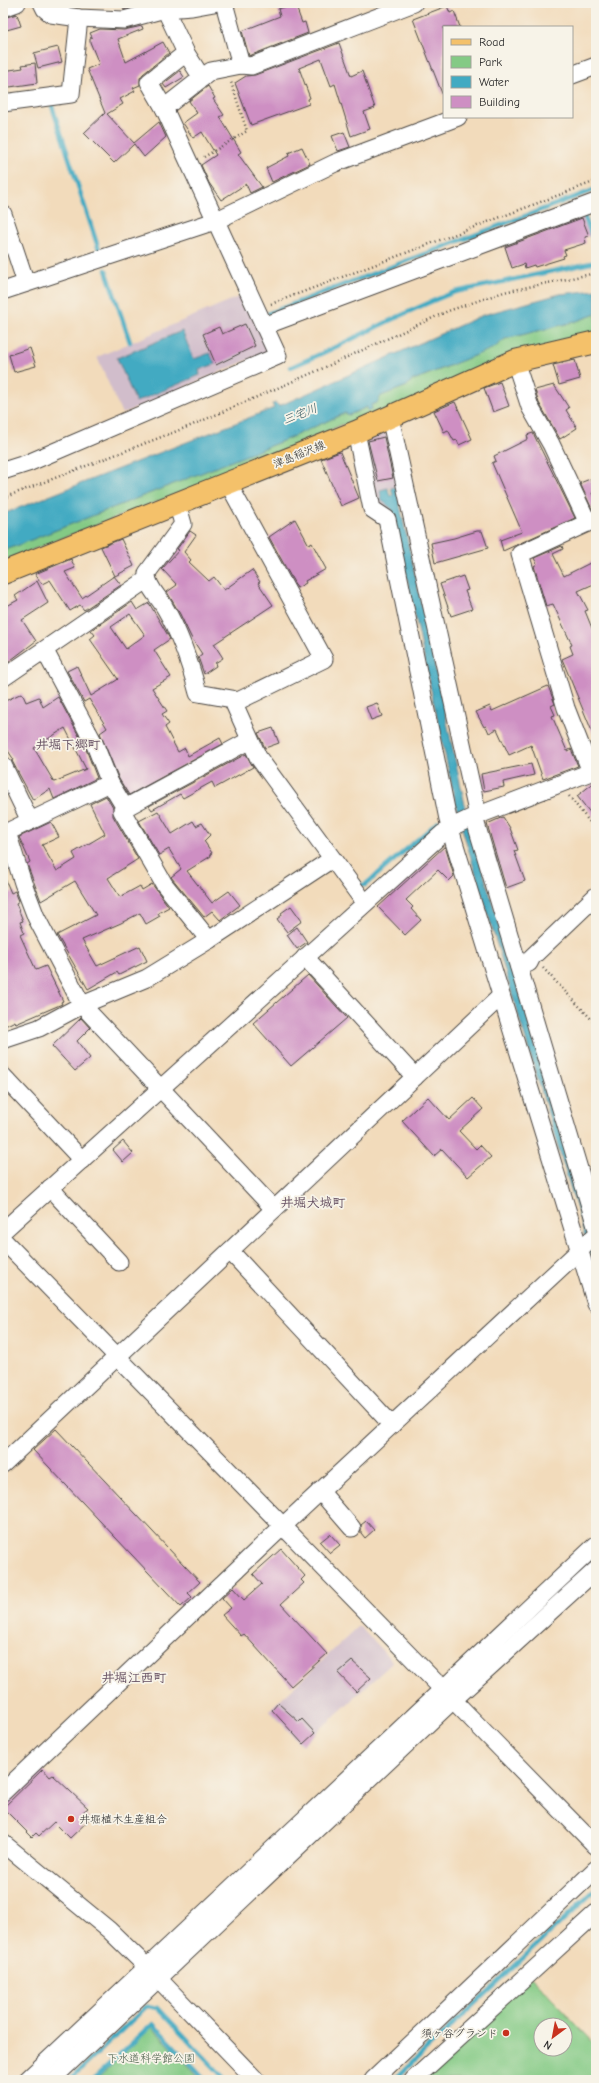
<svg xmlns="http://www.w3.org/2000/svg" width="599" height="2083" viewBox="0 0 599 2083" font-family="'Comic Neue','Klee One',sans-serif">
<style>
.industrial{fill:#d1bdcb}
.green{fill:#84ca85;stroke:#587a58;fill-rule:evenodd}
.water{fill:#42aac2;stroke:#366a76}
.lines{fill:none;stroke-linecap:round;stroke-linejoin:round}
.stream{stroke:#42aac2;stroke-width:4.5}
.building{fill:#ce8fc3;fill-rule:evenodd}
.minor-casing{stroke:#494541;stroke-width:19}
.major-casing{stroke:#494541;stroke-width:24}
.path{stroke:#494541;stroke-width:2.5;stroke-dasharray:1 3;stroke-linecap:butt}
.minor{stroke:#fff;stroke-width:17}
.major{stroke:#f4c16a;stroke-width:22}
.poi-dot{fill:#c8321e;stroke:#f7f3e8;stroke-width:1.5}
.labels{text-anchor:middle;stroke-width:3.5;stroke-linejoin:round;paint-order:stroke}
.street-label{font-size:11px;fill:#2b2b2b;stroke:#f7f3e8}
.poi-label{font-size:11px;fill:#2b2b2b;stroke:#f7f3e8;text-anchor:start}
.park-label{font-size:11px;fill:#465b46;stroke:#f7f3e8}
.water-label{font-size:12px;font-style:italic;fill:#335760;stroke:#f7f3e8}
.quarter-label{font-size:13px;font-weight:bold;fill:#644e60;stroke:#f7f3e8}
</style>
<rect width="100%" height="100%" fill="#f7f3e8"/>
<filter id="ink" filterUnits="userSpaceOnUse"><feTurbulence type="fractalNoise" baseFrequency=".025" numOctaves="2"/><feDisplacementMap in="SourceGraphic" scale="8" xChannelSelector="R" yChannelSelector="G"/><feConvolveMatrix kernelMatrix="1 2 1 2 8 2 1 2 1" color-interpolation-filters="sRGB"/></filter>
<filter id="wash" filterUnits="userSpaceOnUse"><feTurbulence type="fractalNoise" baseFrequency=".012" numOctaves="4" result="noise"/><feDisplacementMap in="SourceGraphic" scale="16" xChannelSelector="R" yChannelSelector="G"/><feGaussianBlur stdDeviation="0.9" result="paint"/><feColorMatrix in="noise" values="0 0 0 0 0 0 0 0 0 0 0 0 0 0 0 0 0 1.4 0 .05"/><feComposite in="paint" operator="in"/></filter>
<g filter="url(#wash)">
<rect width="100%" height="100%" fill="#f2dbbb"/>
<g class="industrial">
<path d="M 243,295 L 269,351 L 122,414 L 97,357 Z"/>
<path d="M 386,431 L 398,486 L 380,490 L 381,500 L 392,509 L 393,514 L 377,501 L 363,436 Z"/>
<path d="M 359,1626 L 393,1662 L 302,1746 L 269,1710 Z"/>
</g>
<g class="green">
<path d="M 596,314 L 596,337 L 345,426 L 343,424 L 267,459 L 3,561 L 3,551 L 285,440 L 345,413 L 349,415 L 367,407 L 368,411 L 372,410 L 371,405 L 381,396 L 407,386 L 411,381 L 447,367 L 505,339 L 574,322 Z"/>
<path d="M 531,1977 L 596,2045 L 596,2080 L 421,2080 ZM 541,2025 L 565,2025 L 565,2049 L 541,2049 Z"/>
<path d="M 152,2027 L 202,2080 L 96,2080 Z"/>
</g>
<g class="water">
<path d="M 596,290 L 596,314 L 574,322 L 505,339 L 494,348 L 411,381 L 407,386 L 381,396 L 377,403 L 371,405 L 372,409 L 368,411 L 367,407 L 349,415 L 345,413 L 285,440 L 3,551 L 3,514 L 274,408 L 272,404 L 276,403 L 279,406 L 483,315 L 560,294 Z"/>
<path d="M 182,331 L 194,359 L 210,353 L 215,364 L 199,370 L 200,375 L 136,402 L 117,358 Z"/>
<path d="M 396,487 L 470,828 L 596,1245 L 596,1273 L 458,815 L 392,509 L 381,500 L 380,490 L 388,488 L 390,496 L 393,495 L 391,488 Z"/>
</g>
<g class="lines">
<g class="stream">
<path d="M 69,3 L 71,12"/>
<path d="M 51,103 L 99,250"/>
<path d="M 584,215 L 596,248"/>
<path d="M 106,270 L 130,342"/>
<path d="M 269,313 L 596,189"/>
<path d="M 291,367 C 347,344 399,313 455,292 L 596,262"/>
<path d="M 358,882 L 360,885 L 365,885 L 438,822"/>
<path d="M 70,2080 L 147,2006 L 158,2008 L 226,2080"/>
<path d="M 92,2080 L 153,2024 L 206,2080"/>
<path d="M 394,2080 L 596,1889"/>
</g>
</g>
<g id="blocks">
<g class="building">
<path d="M 122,3 L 133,3 L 134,7 L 124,10 Z"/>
<path d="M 295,4 L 302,23 L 305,22 L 308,33 L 249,56 L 242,31 L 280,16 L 278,9 Z"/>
<path d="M 447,6 L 450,13 L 454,11 L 460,27 L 444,27 L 443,96 L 413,19 Z"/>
<path d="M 17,14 L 21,26 L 3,31 L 3,18 Z"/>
<path d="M 142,26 L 143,29 L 118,39 L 126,62 L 163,42 L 169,53 L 143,74 L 140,78 L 140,85 L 133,88 L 135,91 L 120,99 L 123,104 L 107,114 L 134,143 L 159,122 L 166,137 L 144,157 L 134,144 L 114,163 L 84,133 L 105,113 L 87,69 L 99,64 L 90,42 L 90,38 L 92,37 L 90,33 L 100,29 L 124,30 Z"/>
<path d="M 339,43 L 351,76 L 362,71 L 375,108 L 364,112 L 370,129 L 351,136 L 335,84 L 331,86 L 321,59 L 299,68 L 310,98 L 308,99 L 309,104 L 251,125 L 235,83 L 246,76 L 255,75 Z"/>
<path d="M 58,47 L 62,62 L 38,68 L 34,53 Z"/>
<path d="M 35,63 L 37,83 L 3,88 L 3,71 L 23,68 L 22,65 Z"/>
<path d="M 180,71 L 184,77 L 166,88 L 163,84 Z"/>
<path d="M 208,86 L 215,98 L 213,99 L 224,115 L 220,117 L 241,152 L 238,154 L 262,187 L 250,193 L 246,184 L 221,200 L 209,183 L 201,165 L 216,155 L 202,132 L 193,138 L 183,123 L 197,113 L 189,101 Z"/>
<path d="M 344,132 L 350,147 L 338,151 L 332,136 Z"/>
<path d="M 302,147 L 310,164 L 272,182 L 266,168 L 289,156 L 288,153 Z"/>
<path d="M 582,218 L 589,236 L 585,237 L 586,243 L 564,250 L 566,255 L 563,256 L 564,258 L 535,267 L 534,265 L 525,268 L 524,264 L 512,268 L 505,247 Z"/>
<path d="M 245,324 L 255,346 L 216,365 L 203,334 L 219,327 L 222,334 Z"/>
<path d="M 30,348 L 36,366 L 14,372 L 9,355 Z"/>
<path d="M 575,360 L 580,379 L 559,385 L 553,365 Z"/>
<path d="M 500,382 L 509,406 L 493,412 L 484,388 Z"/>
<path d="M 554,385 L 569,408 L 566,410 L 577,428 L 560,439 L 539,403 L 535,390 Z"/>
<path d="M 455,402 L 472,439 L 459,445 L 457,440 L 454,441 L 448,430 L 444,432 L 434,411 Z"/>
<path d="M 533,433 L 575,518 L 503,551 L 500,540 L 522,532 L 492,463 L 496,461 L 494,456 L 528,439 L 527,435 Z"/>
<path d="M 384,437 L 393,478 L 378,481 L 368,441 Z"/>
<path d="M 340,452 L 359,498 L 341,506 L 321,459 Z"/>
<path d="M 590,479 L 596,492 L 592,493 L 596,502 L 596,507 L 592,509 L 580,483 Z"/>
<path d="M 295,519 L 309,545 L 312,543 L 326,569 L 305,581 L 306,583 L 297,588 L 269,537 Z"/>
<path d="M 190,531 L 196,535 L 184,552 L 191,560 L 189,562 L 209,581 L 214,577 L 224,590 L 252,570 L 260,582 L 258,583 L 273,605 L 214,644 L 223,658 L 215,663 L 216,666 L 204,674 L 198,657 L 202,654 L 191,637 L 180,614 L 167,592 L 177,585 L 162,569 L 179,550 L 177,549 Z"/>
<path d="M 477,531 L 482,531 L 488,548 L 435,563 L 431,543 L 454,538 Z"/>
<path d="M 121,539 L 134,566 L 115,576 L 101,547 Z"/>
<path d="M 562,546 L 563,549 L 553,554 L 564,576 L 596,560 L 596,583 L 578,591 L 588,610 L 585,611 L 596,638 L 596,741 L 562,659 L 573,654 L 570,646 L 572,645 L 553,604 L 546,606 L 534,566 L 537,564 L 534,558 Z"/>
<path d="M 71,559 L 75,568 L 65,572 L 82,598 L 114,576 L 121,585 L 84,610 L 80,605 L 70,611 L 50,580 L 42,584 L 35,574 Z"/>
<path d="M 463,576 L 468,590 L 465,591 L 472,609 L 451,616 L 440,584 Z"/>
<path d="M 37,581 L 48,603 L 22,620 L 36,641 L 3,666 L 3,608 L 18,600 L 15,596 Z"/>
<path d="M 132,602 L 137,610 L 149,603 L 170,639 L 154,650 L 171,677 L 152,688 L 167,711 L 162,714 L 169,724 L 165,727 L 178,752 L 185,748 L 188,756 L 220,738 L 223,744 L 129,795 L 119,779 L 100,733 L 107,728 L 89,699 L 84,702 L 67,671 L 77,666 L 91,696 L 117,680 L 118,679 L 90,639 L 95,635 L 91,630 ZM 130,614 L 145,635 L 126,649 L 111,627 Z"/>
<path d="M 548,686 L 555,704 L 551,706 L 555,715 L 552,716 L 567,751 L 571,749 L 578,766 L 543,779 L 531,745 L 509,755 L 497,729 L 489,733 L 486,726 L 484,727 L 476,712 L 490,706 L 492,711 Z"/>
<path d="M 22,693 L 26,702 L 39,697 L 43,707 L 58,697 L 86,749 L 97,778 L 54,799 L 50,789 L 33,800 L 12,761 L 14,760 L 3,743 L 3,702 ZM 65,728 L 86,769 L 54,782 L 34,748 Z"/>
<path d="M 377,703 L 382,716 L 371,720 L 366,707 Z"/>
<path d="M 273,728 L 279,743 L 265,748 L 258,733 Z"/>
<path d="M 246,754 L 253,767 L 215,788 L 212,782 L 183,798 L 180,794 L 152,810 L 149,806 Z"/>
<path d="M 531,764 L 534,775 L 503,782 L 504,787 L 484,791 L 481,774 Z"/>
<path d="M 596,781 L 596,820 L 577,796 Z"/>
<path d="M 106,796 L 113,808 L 113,816 L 138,859 L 108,878 L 120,897 L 140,886 L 142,890 L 152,884 L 169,907 L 158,913 L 160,916 L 146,924 L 140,913 L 121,923 L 82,940 L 97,966 L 140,946 L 147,961 L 119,975 L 117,972 L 88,989 L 57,935 L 96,915 L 75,881 L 41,901 L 27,864 L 30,862 L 19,837 L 51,822 L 59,837 L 42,845 L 57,871 L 76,859 L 73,853 L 105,834 L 90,804 Z"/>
<path d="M 158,811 L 172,834 L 193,821 L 196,826 L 202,823 L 210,835 L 204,841 L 212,853 L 210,854 L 211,856 L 187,871 L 212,903 L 229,891 L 240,905 L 220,920 L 212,911 L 204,917 L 171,877 L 181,869 L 169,849 L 159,855 L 139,821 Z"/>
<path d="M 503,817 L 510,828 L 518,850 L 514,851 L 525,881 L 506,888 L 487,824 Z"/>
<path d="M 445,846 L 454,876 L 449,881 L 438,870 L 406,900 L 413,907 L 411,909 L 421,920 L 405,935 L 378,907 Z"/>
<path d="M 3,874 L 11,893 L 15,891 L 19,901 L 16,903 L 23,921 L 20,922 L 24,933 L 20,935 L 36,970 L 46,966 L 63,1001 L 61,1002 L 62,1004 L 16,1024 L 15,1021 L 3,1027 Z"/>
<path d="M 291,906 L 302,921 L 287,932 L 277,919 L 282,915 L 281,913 Z"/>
<path d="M 297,927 L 307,942 L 297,949 L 287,935 Z"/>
<path d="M 308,975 L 347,1018 L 291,1066 L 253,1023 Z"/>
<path d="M 81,1018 L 90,1028 L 77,1041 L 90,1058 L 75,1071 L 52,1046 Z"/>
<path d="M 428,1097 L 449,1120 L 473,1098 L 483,1109 L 459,1131 L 476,1149 L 480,1145 L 491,1157 L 468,1177 L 442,1149 L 434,1156 L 402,1121 Z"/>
<path d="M 123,1141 L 133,1153 L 123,1162 L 113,1150 Z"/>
<path d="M 56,1429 L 200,1582 L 188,1593 L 192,1597 L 181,1607 L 33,1450 Z"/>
<path d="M 366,1521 L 374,1530 L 365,1538 L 361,1533 L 361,1525 Z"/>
<path d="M 330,1534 L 340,1545 L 330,1553 L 320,1542 Z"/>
<path d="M 281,1549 L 305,1576 L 301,1580 L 304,1583 L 281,1604 L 327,1654 L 291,1686 L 244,1634 L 241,1636 L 222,1615 L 231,1608 L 222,1598 L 233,1588 L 244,1600 L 262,1584 L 253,1574 Z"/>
<path d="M 352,1661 L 371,1678 L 356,1692 L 338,1673 Z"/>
<path d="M 278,1703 L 299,1722 L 302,1719 L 315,1733 L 303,1744 L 272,1710 Z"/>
<path d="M 43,1769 L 50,1777 L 53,1775 L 88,1808 L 83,1812 L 90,1819 L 70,1838 L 54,1822 L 39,1836 L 36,1833 L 32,1837 L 3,1808 Z"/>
</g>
</g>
</g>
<g filter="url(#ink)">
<use href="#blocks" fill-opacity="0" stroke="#494541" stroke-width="1"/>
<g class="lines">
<defs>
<g id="minor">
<path d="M 42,3 L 45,9 L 51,14 L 79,18 L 124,20 L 165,9 L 192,7 L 214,3"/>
<path d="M 224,3 L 241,65"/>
<path d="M 3,8 L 17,3"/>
<path d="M 165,9 L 186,53 L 202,78"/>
<path d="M 572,75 L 596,66"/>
<path d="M 3,103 L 71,94 L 79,18"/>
<path d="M 164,108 L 211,71 L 241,65 L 251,66 L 414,3"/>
<path d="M 3,214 L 26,283"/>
<path d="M 3,291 L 215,221 L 335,163 L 458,117"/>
<path d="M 264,326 L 596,202"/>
<path d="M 515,361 L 530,407 L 551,444 L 588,523"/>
<path d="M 390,417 L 478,816"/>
<path d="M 356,432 L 372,509 L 387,519 L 450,829 L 596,1304"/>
<path d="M 3,471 L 28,463 L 278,356 L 164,108 L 149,82 L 186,53"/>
<path d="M 228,483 L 324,659 L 234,703"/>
<path d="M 177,503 L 183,524 L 147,573 C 146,586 159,597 165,608 C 181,635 190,663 198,693 L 232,699 L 258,757 L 365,903"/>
<path d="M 45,651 L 95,745 L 110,783 L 125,808 L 122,811 L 164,884 L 209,940"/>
<path d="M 3,678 L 146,580"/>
<path d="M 3,765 L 30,821"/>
<path d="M 591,772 L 566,708 L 520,554 L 596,519"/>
<path d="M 110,783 L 7,832 L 23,883 L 36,917 L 82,1005 L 274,1209"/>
<path d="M 125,808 L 250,740"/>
<path d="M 474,817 L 596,1226"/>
<path d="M 305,957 L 415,1077"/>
<path d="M 519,967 L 529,963 L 532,957 L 596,896"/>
<path d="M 3,1040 L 39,1028 L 82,1005 L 147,978 L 209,940 L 332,859"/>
<path d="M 3,1076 L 82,1160"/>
<path d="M 50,1188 L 119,1262"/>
<path d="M 3,1231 L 442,834 L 456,825 L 471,818 L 596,770"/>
<path d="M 3,1240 L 596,1846"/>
<path d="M 230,1251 L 392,1425"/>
<path d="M 3,1464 L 501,996"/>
<path d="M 320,1491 L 352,1528"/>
<path d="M 3,1792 L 283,1526 L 596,1235"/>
<path d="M 3,1843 L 109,1930 L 147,1967 L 256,2080"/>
<path d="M 27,2080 L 596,1545"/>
<path d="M 51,2080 L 453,1700 L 596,1570"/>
<path d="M 373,2080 L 596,1869"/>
<path d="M 413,2080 L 596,1913"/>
</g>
<path id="major" d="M 3,573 L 356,432 L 515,361 L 596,342"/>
</defs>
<use href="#minor" class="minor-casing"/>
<use href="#major" class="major-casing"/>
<g class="path">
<path d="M 204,157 L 247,131 L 231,82"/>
<path d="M 271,304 L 596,181"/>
<path d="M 3,498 L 190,426 L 319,370 L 448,311 L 504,292 L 596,273"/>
<path d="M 569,796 L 596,830"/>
<path d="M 543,968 L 596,1024"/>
</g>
<use href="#minor" class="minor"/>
<use href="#major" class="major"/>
</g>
</g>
<g class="poi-dot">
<circle cx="71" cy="1819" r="4"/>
<circle cx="506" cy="2033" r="4"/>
</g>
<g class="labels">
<g class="street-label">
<text transform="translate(299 454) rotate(-22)" y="4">津島稲沢線</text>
</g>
<g class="poi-label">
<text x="79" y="1823">井堀植木生産組合</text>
<text x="498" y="2037" text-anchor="end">須ヶ谷グランド</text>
</g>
<g class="park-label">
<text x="151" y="2062">下水道科学館公園</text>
</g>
<g class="water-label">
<text transform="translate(300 414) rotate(-21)" y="4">三宅川</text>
</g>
<g class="quarter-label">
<text x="68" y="749">井堀下郷町</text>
<text x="313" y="1207">井堀犬城町</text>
<text x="134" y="1682">井堀江西町</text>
</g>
</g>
<rect width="599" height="2083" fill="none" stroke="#f7f3e8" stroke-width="16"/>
<rect x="443" y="26" width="130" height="92" fill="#f7f3e8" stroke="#a5a39c"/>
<rect x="451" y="39" width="20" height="6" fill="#f4c16a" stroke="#a5a39c"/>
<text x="479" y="46" font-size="12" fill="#2b2b2b">Road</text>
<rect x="451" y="56" width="20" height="12" fill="#84ca85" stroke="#a5a39c"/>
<text x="479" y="66" font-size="12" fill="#2b2b2b">Park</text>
<rect x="451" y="76" width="20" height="12" fill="#42aac2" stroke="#a5a39c"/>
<text x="479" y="86" font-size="12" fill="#2b2b2b">Water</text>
<rect x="451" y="96" width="20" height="12" fill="#ce8fc3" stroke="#a5a39c"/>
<text x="479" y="106" font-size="12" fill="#2b2b2b">Building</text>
<g transform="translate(553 2037) rotate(212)"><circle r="19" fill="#f7f3e8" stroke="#a5a39c"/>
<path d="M0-3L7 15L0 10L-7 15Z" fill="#c8321e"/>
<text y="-6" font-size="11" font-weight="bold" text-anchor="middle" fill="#2b2b2b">N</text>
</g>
</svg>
